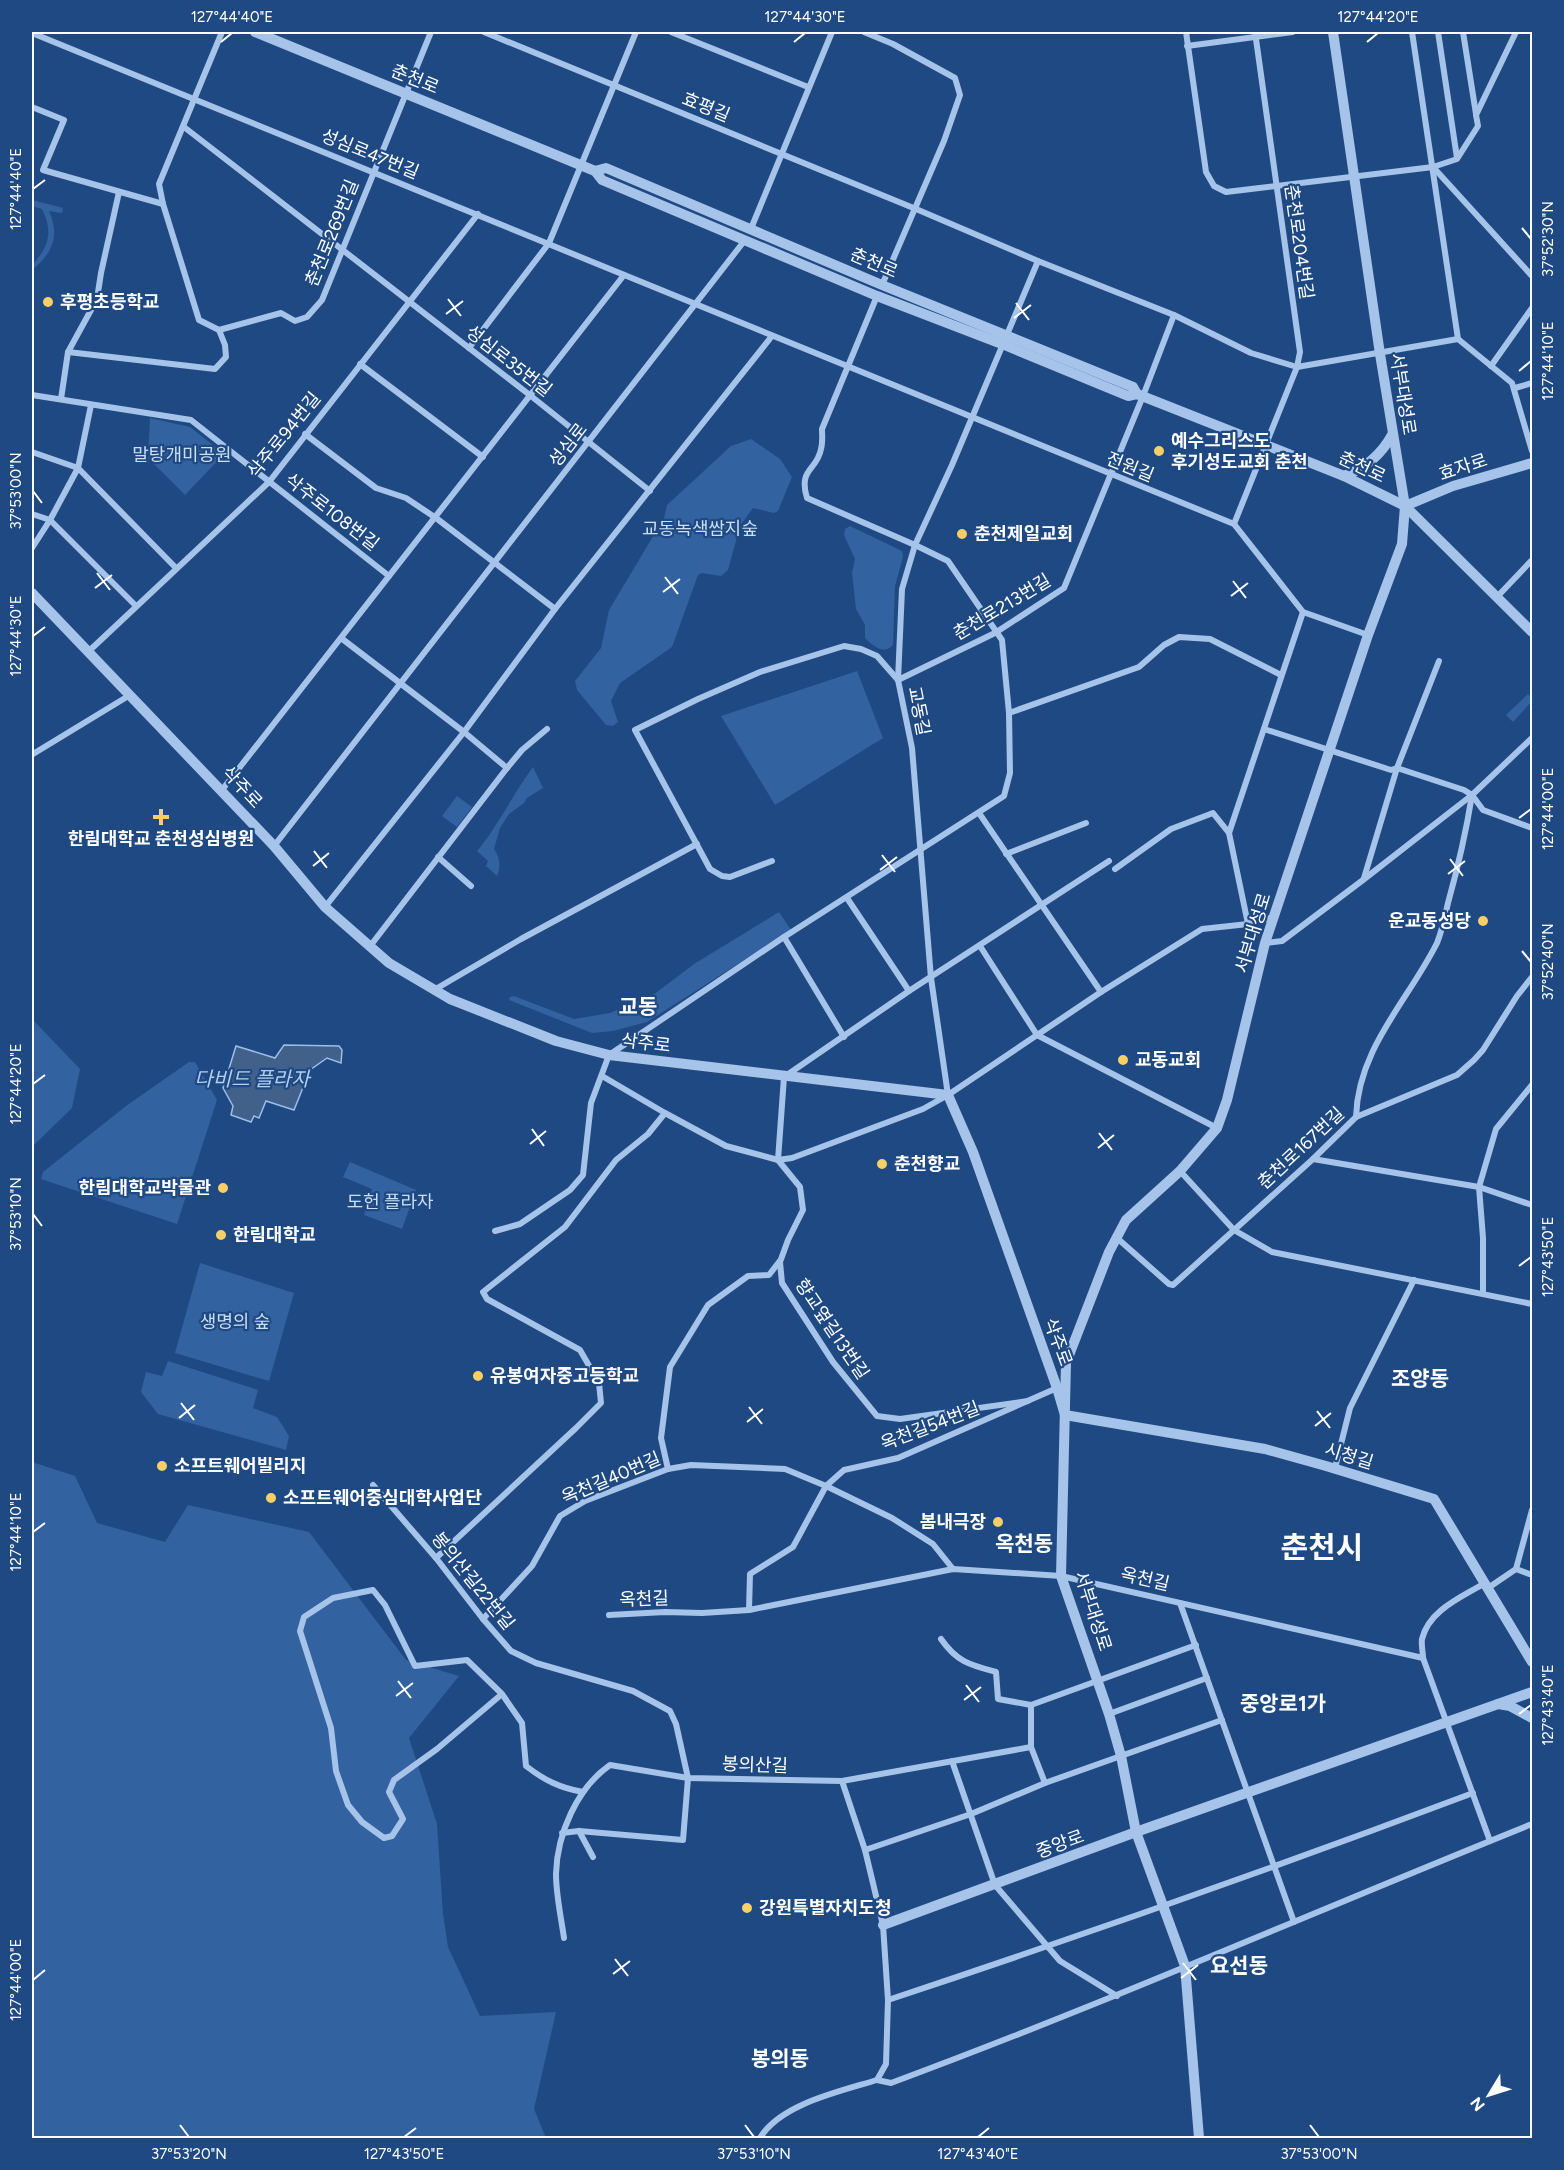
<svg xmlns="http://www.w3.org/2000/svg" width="1564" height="2170" viewBox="0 0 1564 2170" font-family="Figtree,'Noto Sans KR',sans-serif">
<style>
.green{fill:#3362a1}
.water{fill:#41608a;stroke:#99beea;stroke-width:1.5}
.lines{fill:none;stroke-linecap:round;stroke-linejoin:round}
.minor{stroke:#a6c3e9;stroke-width:6}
.tertiary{stroke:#a6c3e9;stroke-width:10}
.ticks{fill:none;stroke:#fff;stroke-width:2}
.poi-dot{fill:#f7cf66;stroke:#1f4982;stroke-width:2}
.labels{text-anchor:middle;stroke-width:4.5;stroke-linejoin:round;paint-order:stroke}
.street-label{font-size:18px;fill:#fff;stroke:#1f4982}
.poi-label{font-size:18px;font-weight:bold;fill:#fff;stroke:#1f4982;text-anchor:start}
.park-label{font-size:18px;fill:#cadef7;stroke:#1f4982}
.water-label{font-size:20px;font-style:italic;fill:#b1cdf0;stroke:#1f4982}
.quarter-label{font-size:21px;font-weight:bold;fill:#fff;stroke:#1f4982}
.town-label{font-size:30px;font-weight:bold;fill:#fff;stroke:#1f4982}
.neatline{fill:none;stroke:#fff;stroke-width:2}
.ticks-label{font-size:15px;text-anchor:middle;fill:#fff}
</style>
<rect width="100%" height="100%" fill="#1f4982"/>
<g class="green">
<path d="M 32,200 L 63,208 L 62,213 L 49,211 C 60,236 53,253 32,270 C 31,263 34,264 38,258 C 51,242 51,227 42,209 L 32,206 Z"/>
<path d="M 150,418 L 190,427 L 224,454 L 185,495 L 148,458 Z"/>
<path d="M 751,439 L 780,459 L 792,477 L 778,511 L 774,513 L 753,508 L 740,526 L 728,570 L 721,576 L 702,573 L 698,575 L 672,647 L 620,683 L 611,701 L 618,722 L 613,726 L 606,725 L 577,690 L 575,681 L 601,648 L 609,610 L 664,518 L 667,505 L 731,446 Z"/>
<path d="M 850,526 L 902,551 L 903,557 L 895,586 L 893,645 C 884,655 873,646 865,638 L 865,625 L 856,609 L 852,573 L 855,559 L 844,535 L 845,529 Z"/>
<path d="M 857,671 L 883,738 L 775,805 L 721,716 Z"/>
<path d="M 1528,694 L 1532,698 L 1532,701 L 1513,722 L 1506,715 Z"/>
<path d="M 533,767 L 543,788 L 527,798 L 524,803 L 509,814 L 500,828 L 494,849 C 500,857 501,866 497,876 L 486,866 L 488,861 L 477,851 C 498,826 513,794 533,767 Z"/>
<path d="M 457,796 L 472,807 L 457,827 L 442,816 Z"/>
<path d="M 779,912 L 791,930 L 647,1022 L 613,1031 L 592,1033 L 509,1000 L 510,997 L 514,996 L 574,1019 L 610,1013 L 653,995 L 694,964 Z"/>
<path d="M 32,1019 L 80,1069 L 72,1108 L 32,1147 Z"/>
<path d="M 189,1062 L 195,1062 L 217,1100 L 177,1224 L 41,1179 L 43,1172 L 126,1106 Z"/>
<path d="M 350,1162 L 416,1190 L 402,1229 L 364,1215 L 372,1189 L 343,1177 Z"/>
<path d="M 200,1263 L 294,1293 L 269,1381 L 175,1353 Z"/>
<path d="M 168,1361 L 258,1390 L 253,1408 L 277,1417 L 289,1436 L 286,1450 L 158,1414 L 141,1392 L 146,1372 L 162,1376 Z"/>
<path d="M 32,1462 L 75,1476 L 97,1523 L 165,1542 L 188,1505 L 309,1532 L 406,1660 L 459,1676 L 409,1738 L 437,1824 L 443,1914 L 448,1947 L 480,2016 L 556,2012 L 534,2109 L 546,2138 L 32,2138 Z"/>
</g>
<path class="water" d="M 284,1045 L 339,1046 L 342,1050 L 341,1063 L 327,1058 L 310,1070 L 294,1110 L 266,1101 L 259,1118 L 254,1116 L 251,1122 L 231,1115 L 233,1106 L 223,1088 L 236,1046 L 275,1058 Z"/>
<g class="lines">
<g class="minor">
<path d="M 484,32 L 916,209 L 1038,261 L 1174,315 L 1251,353 L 1297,367 L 1458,339"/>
<path d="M 671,32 L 808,87"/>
<path d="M 864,32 L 893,44 L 955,78 L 960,95 L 944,141 L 882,285"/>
<path d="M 1186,32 L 1206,172 L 1214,186 L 1226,192 L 1433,167 L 1457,159 L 1478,126 L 1476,115 L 1516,32"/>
<path d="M 1412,32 L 1458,339 L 1512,383 L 1532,451"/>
<path d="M 1438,32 L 1457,158"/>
<path d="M 1463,32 L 1476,114"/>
<path d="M 32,33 L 1234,524 L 1303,612 L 1368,635"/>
<path d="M 1187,46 L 1293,32"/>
<path d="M 32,107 L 64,120 L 43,170 L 163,204"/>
<path d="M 184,127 L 531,396 L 650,491"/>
<path d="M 1433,167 L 1532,276"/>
<path d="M 750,231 L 832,32"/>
<path d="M 1038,261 L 952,465 L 915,545 L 902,589 L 898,680 L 995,633 L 1064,588 L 1143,396 L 1174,315"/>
<path d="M 219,330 L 281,313 L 295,321 L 307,317 L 322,300 L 431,32"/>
<path d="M 219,330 L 199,320 L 163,204 L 159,184 L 222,32"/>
<path d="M 469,348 L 549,243 L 636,32"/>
<path d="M 68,352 L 215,369 L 226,357 L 225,345 L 219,330"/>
<path d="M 360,364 L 483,457"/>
<path d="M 1491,366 L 1532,308"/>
<path d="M 1515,388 L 1532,383"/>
<path d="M 32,395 L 191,420 L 389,576"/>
<path d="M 61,399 L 68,352 L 97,299 L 101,273 L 119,192"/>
<path d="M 305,434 L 376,488 L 406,498 L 436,518 L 555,609"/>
<path d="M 32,452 L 78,468 L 176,568"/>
<path d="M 32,514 L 50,520 L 136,606"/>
<path d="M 1234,524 L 1297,367 L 1300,352 L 1255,32"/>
<path d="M 32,548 L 50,520 L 78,468 L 91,405"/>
<path d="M 1497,597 L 1532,560"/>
<path d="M 341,638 L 464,732 L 507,768 L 371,945"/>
<path d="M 88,652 L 269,482 L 478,214"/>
<path d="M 1009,713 L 1139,667 L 1164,645 L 1179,637 L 1210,639 L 1281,675"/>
<path d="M 1264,729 L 1391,770 L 1397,768 L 1464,790 L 1472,795 L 1483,810 L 1532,828"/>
<path d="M 33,754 L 130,695"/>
<path d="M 507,768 L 522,750 L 547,729"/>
<path d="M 222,790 L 624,275"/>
<path d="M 979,813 L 1101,992"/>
<path d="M 274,846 L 745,240"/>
<path d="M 1006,854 L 1086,823"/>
<path d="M 438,857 L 471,886"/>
<path d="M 772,861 L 730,877 L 722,876 L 710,869 L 635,730 L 698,699 L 760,672 L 844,646 L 861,649 L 877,656 L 898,680 L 912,748 L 931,978 L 948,1095"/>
<path d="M 1115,869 L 1171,829 L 1213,813 L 1229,833"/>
<path d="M 1364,878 L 1397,768 L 1439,661"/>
<path d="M 847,898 L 909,991"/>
<path d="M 325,907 L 464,732 L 555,609 L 772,336"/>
<path d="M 1248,924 L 1229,833 L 1303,612"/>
<path d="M 784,937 L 844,1037"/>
<path d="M 1265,943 L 1282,941 L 1363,880 L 1472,795 L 1532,738"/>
<path d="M 980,946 L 1037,1035 L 1217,1128"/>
<path d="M 434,990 L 521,939 L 697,844"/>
<path d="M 602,1076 L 665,1113 L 726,1146 L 778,1160 L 792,1158 L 923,1109 L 948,1095 L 1101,992 L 1202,929 L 1248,924 L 1274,917"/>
<path d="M 1356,1117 C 1358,1048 1408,1001 1437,943 C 1442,931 1445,916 1448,903 C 1458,867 1466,832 1472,795"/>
<path d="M 1313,1159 L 1479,1187 L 1532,1205"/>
<path d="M 1180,1171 L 1234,1230 L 1272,1252 L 1532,1304"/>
<path d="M 495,1231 L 520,1224 L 570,1190 L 583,1175 L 591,1103 L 609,1055 L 784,937 L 1004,796 L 1010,773 L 1009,713 L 1002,640 L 948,561 L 915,545 L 807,498 C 798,468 817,471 821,449 C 823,442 822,435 822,429 L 877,296"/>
<path d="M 1117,1238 L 1169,1284 L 1173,1285 L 1313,1159 L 1356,1117 L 1457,1075 L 1474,1060 L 1483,1050 L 1517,996 L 1532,977"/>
<path d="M 1483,1293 L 1483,1238 L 1479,1187 L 1496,1129 L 1532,1085"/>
<path d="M 1028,1401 L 900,1419 L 877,1416 L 833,1362 L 782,1283 L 780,1262 L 788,1240 L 803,1210 L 800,1187 L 778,1160 L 784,1077 L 909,991 L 1109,861"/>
<path d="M 1335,1468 L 1350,1408 L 1414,1280"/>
<path d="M 668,1469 L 661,1438 L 670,1367 L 708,1305 L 748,1276 L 769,1275 L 779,1262"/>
<path d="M 373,1485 L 436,1558 L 483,1619 L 511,1651 L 536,1663 L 633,1691 L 670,1711 L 676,1724 L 688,1778 L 683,1840 L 579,1831 L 562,1833"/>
<path d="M 436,1558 L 576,1428 L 601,1403 L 599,1383 L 580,1350 L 487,1299 L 483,1292 L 565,1227 L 616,1160 L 648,1134 L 665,1113"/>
<path d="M 1516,1569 L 1532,1575"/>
<path d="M 1488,1588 L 1516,1569 L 1532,1510"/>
<path d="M 1180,1603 L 1294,1922"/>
<path d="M 749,1610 L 750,1574 L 793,1547 L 826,1486 L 844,1470 L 898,1458 L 1057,1388"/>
<path d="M 609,1615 L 665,1612 L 702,1613 L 749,1610 L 953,1569 L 1061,1576 L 1423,1658 C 1423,1652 1421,1645 1422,1639 C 1429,1610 1462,1597 1485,1583"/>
<path d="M 483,1619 L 532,1566 L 560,1516 L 585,1501 L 668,1469 L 691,1465 L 785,1469 L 826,1486 L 892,1518 L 933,1544 L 953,1569"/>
<path d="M 941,1639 C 957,1662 970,1665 996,1672 L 998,1699 L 1031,1705"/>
<path d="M 1423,1658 L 1490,1841"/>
<path d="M 502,1694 L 437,1749 L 394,1780 L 389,1792 L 403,1819 L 392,1836 L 384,1838 L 362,1822 L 348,1805 L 336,1771 L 331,1728 L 300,1631 L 304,1617 L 333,1598 L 373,1590 L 385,1605 L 415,1666 L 467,1660 L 502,1694 L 522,1723 L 526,1766 C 544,1780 560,1788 583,1792"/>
<path d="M 1109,1714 L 1207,1678"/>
<path d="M 952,1761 L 995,1885 L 1060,1961 L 1117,1996"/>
<path d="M 842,1781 L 1031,1747"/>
<path d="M 1045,1783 L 1031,1747 L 1031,1705 L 1196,1645"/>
<path d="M 579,1831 L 593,1857"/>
<path d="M 865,1850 L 971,1814 L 1045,1783 L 1222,1720"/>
<path d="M 564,1938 C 561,1917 556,1895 556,1874 C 557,1834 577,1788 610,1765 L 688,1778 L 842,1781 L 865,1850 L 883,1925 L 888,2000 L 886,2064 L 877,2080 C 841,2091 780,2104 760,2138"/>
<path d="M 888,2000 C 1084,1935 1279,1866 1473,1793"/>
<path d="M 877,2080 L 891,2083 C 1107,2003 1318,1910 1532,1824"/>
</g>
<g class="tertiary">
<path d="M 255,32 L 595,171 L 602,180 L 877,296 L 1002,344 L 1128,396 L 1137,394"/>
<path d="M 595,171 L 606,168 L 882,285 L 1133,387 L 1137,394 L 1344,476 L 1405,506 L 1532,632"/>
<path d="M 1344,476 C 1366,468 1381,455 1392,435"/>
<path d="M 1405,506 L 1453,486 L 1532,463"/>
<path d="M 32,593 L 274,846 L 325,907 L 389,963 L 450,999 L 556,1041 L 609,1055 L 948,1095 L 973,1152 L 1057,1388 L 1065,1415 L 1265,1449 L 1326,1466 L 1434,1499 L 1532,1662"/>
<path d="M 1498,1704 L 1510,1706 L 1532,1718"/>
<path d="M 883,1925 L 1136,1832 L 1532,1692"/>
<path d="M 1199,2138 L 1185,1966 L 1136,1832 L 1121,1756 L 1109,1714 L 1061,1576 L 1066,1363 L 1109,1252 L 1126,1220 L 1180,1171 L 1217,1128 L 1227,1100 L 1265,943 L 1368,635 L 1402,544 L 1405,506 L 1380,354 L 1333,32"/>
</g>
</g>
<path class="ticks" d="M 221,42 L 232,33M 794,42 L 805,33M 1367,42 L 1378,33M 33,189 L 45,180M 1522,228 L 1531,239M 448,299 L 461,316M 1016,303 L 1029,320M 446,314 L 463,301M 1014,318 L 1031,305M 1519,371 L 1531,361M 33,491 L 42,503M 97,573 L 110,590M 665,577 L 678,594M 1233,581 L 1246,598M 95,588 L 112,575M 663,592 L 680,579M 1231,596 L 1248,583M 33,636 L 45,627M 1519,818 L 1531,809M 314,851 L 327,868M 882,855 L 895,872M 1450,859 L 1463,876M 313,866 L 329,853M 880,870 L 897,857M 1448,874 L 1465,861M 1522,951 L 1531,962M 33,1084 L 45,1075M 532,1129 L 544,1146M 1099,1133 L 1112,1150M 530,1144 L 546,1131M 1098,1148 L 1114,1135M 33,1214 L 42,1226M 1519,1266 L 1531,1257M 181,1403 L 194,1420M 749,1407 L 762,1424M 1317,1411 L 1330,1428M 179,1418 L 195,1405M 747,1422 L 763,1409M 1315,1426 L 1331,1413M 33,1532 L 45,1523M 398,1681 L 411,1698M 966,1685 L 979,1702M 396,1696 L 413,1683M 964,1700 L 981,1687M 1519,1714 L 1531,1705M 615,1959 L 628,1976M 1183,1963 L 1196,1980M 613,1974 L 630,1961M 1181,1978 L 1198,1965M 33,1980 L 45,1970M 180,2125 L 189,2137M 745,2125 L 754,2137M 1310,2125 L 1319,2137M 404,2137 L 416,2128M 978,2137 L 989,2128"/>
<g class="poi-dot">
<circle cx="48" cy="302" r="6"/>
<circle cx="1159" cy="451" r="6"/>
<circle cx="962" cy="534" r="6"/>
<path d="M158 808h6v6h6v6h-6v6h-6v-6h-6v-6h6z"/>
<circle cx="1483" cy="921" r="6"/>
<circle cx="1123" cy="1060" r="6"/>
<circle cx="882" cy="1164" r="6"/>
<circle cx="223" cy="1188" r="6"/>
<circle cx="221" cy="1235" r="6"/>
<circle cx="478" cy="1376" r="6"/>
<circle cx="162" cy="1466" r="6"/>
<circle cx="271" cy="1498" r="6"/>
<circle cx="998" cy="1522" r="6"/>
<circle cx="747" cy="1908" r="6"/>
</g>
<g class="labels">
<g class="street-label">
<text transform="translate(415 79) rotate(22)" y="6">춘천로</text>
<text transform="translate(706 107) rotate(22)" y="6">효평길</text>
<text transform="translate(370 154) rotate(22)" y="6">성심로47번길</text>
<text transform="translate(332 233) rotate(-68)" y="6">춘천로269번길</text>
<text transform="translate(1299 242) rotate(82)" y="6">춘천로204번길</text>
<text transform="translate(874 263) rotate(23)" y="6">춘천로</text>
<text transform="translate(509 361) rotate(38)" y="6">성심로35번길</text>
<text transform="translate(1403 394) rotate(81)" y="6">서부대성로</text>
<text transform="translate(284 435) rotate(-51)" y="6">삭주로94번길</text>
<text transform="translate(568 445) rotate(-52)" y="6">성심로</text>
<text transform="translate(1130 467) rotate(22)" y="6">전원길</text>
<text transform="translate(1362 467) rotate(25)" y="6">춘천로</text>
<text transform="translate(1463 467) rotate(-18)" y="6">효자로</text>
<text transform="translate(332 512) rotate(38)" y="6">삭주로108번길</text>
<text transform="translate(1002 607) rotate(-31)" y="6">춘천로213번길</text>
<text transform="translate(919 711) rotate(79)" y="6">교동길</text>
<text transform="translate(242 787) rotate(47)" y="6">삭주로</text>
<text transform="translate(1253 933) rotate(-73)" y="6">서부대성로</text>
<text transform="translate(646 1043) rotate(7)" y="6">삭주로</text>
<text transform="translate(1301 1148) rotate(-43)" y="6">춘천로167번길</text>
<text transform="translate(832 1329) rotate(56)" y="6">향교옆길13번길</text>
<text transform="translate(1058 1342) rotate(70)" y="6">삭주로</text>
<text transform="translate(930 1426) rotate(-21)" y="6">옥천길54번길</text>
<text transform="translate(1349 1456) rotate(17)" y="6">시청길</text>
<text transform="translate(611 1478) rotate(-23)" y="6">옥천길40번길</text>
<text transform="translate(1145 1579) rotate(13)" y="6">옥천길</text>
<text transform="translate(473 1581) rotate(51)" y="6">봉의산길22번길</text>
<text transform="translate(644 1599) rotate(-2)" y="6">옥천길</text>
<text transform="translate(1093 1611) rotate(72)" y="6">서부대성로</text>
<text transform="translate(755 1765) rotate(2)" y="6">봉의산길</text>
<text transform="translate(1060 1844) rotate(-20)" y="6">중앙로</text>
</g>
<g class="poi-label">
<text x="60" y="308">후평초등학교</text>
<text x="1171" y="447">예수그리스도<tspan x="1171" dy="21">후기성도교회 춘천</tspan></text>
<text x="974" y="540">춘천제일교회</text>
<text x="161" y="845" text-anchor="middle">한림대학교 춘천성심병원</text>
<text x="1471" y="927" text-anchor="end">운교동성당</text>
<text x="1135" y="1066">교동교회</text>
<text x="894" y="1170">춘천향교</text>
<text x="211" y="1194" text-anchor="end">한림대학교박물관</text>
<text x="233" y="1241">한림대학교</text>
<text x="490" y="1382">유봉여자중고등학교</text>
<text x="174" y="1472">소프트웨어빌리지</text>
<text x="283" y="1504">소프트웨어중심대학사업단</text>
<text x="986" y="1528" text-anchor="end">봄내극장</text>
<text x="759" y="1914">강원특별자치도청</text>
</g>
<g class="park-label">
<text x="182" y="461">말탕개미공원</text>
<text x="700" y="535">교동녹색쌈지숲</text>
<text x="390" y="1208">도헌 플라자</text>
<text x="235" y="1328">생명의 숲</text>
</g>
<g class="water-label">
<text x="252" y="1086">다비드 플라자</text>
</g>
<g class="quarter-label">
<text x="638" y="1014">교동</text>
<text x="1420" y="1386">조양동</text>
<text x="1024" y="1551">옥천동</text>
<text x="1283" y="1711">중앙로1가</text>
<text x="1239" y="1973">요선동</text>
<text x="780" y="2066">봉의동</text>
</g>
<g class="town-label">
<text x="1322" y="1558">춘천시</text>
</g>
</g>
<rect width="1564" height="2170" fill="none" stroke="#1f4982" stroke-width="66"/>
<g transform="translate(1489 2095) rotate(232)" stroke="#1f4982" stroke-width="4.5" paint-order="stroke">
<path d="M0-4.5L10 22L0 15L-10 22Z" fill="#ffffff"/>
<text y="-9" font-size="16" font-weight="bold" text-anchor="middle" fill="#ffffff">N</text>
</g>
<rect x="33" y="33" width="1498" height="2104" class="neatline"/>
<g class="ticks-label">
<text x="232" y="22">127°44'40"E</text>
<text x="805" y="22">127°44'30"E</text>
<text x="1378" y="22">127°44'20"E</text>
<text transform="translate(16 189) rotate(-90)" y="5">127°44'40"E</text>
<text transform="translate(1548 239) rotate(-90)" y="5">37°52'30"N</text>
<text transform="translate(1548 361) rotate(-90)" y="5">127°44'10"E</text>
<text transform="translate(16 491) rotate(-90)" y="5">37°53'00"N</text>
<text transform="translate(16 636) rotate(-90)" y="5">127°44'30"E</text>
<text transform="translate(1548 809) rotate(-90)" y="5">127°44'00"E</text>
<text transform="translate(1548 962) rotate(-90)" y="5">37°52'40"N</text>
<text transform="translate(16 1084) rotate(-90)" y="5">127°44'20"E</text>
<text transform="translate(16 1214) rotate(-90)" y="5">37°53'10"N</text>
<text transform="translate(1548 1257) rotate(-90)" y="5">127°43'50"E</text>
<text transform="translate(16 1532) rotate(-90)" y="5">127°44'10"E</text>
<text transform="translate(1548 1705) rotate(-90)" y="5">127°43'40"E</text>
<text transform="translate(16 1980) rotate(-90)" y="5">127°44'00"E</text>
<text x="189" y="2159">37°53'20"N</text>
<text x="404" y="2159">127°43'50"E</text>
<text x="754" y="2159">37°53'10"N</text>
<text x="978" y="2159">127°43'40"E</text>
<text x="1319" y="2159">37°53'00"N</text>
</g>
</svg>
